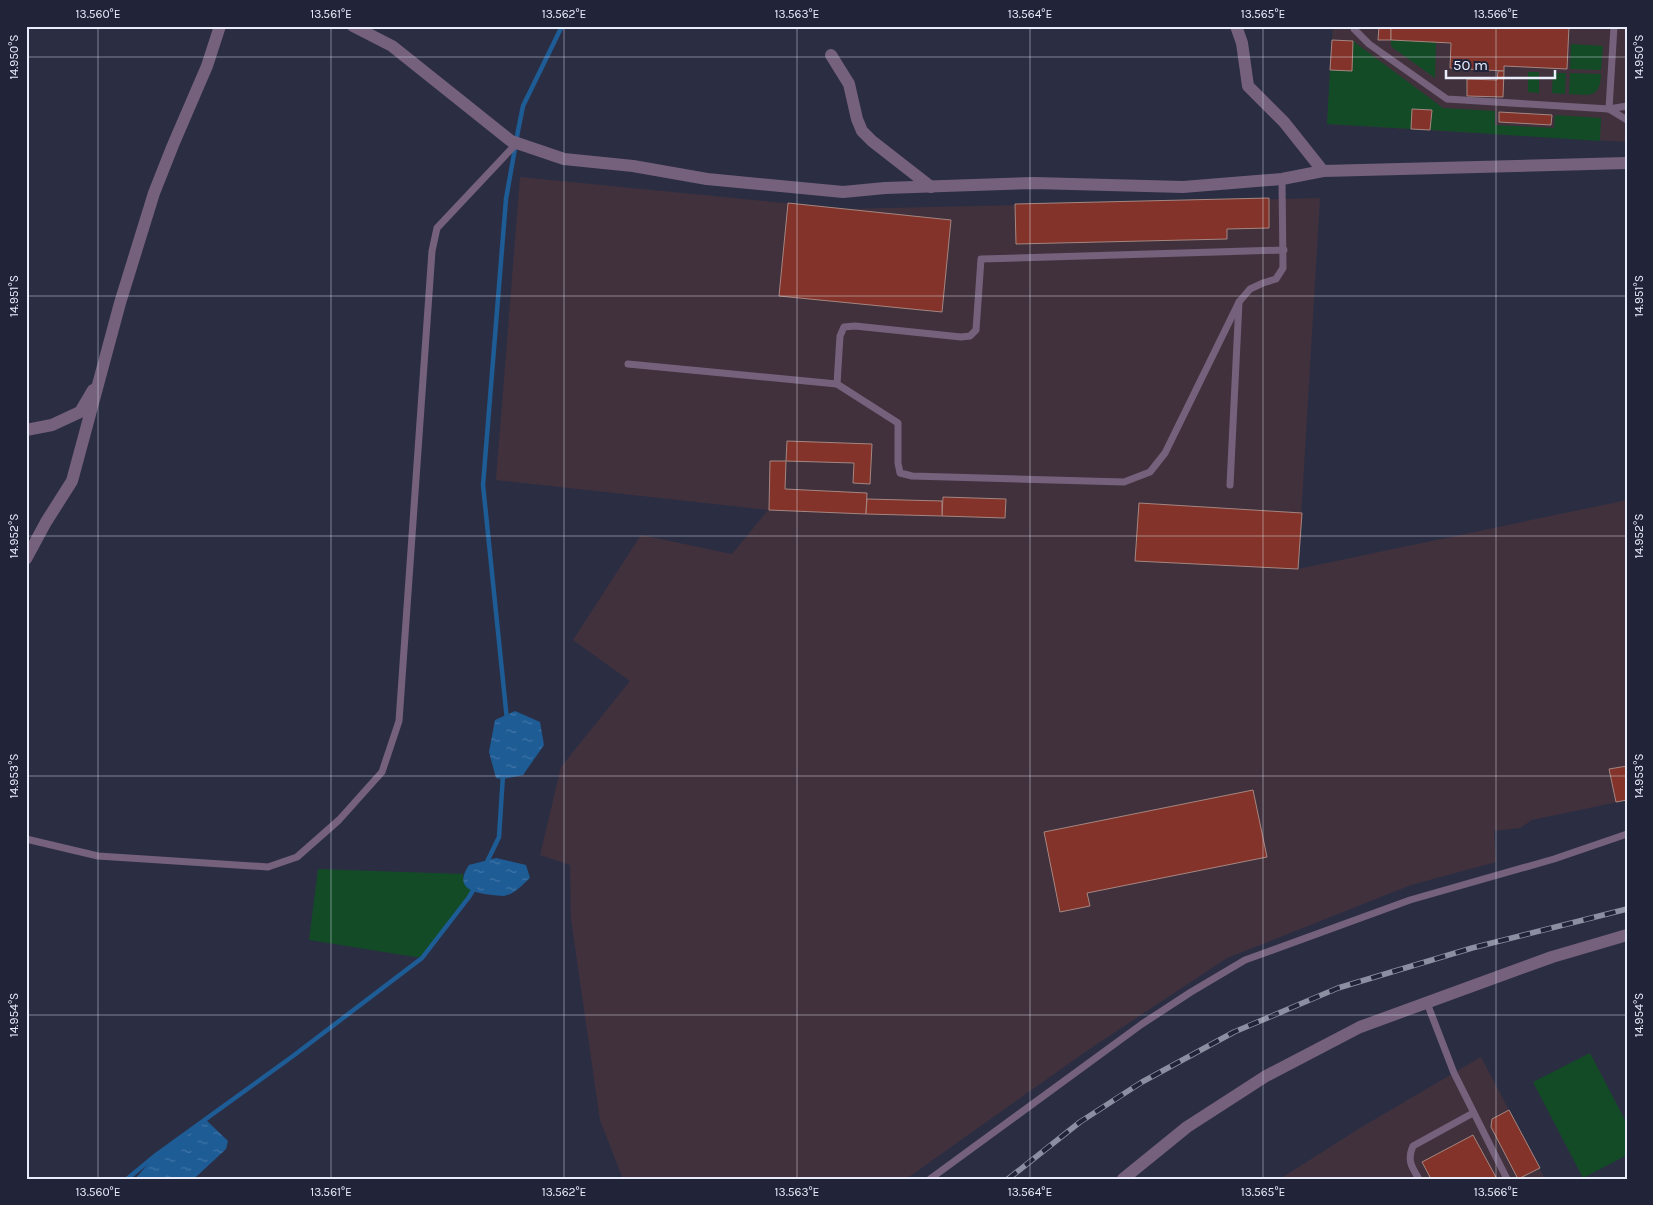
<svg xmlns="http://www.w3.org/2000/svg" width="1653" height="1205" viewBox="0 0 1653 1205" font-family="Karla,sans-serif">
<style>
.industrial{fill:#41313d}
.green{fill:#124b26}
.water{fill:url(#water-ripples)}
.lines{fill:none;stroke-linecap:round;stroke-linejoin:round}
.stream{stroke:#1e5c96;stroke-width:4.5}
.building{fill:#833329;stroke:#a58681}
.service{stroke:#76617d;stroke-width:7}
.minor{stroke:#76617d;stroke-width:12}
.tertiary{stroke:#76617d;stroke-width:12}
.rail-casing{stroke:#8c8fa1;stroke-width:5.5}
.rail{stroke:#212439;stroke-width:4;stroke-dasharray:11;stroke-linecap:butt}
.ticks{fill:none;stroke:#e9ecfa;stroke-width:1;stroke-opacity:0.45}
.neatline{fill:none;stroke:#e9ecfa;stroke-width:2}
.ticks-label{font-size:12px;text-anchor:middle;fill:#e9ecfa}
</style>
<defs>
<pattern id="water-ripples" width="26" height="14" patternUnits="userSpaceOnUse" patternTransform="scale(1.25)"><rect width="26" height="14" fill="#1e5c96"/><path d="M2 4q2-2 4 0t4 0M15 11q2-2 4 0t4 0" fill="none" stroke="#3f74a6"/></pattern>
</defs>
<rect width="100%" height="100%" fill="#2b2e43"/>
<g class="industrial">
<path d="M 1333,26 L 1627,26 L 1627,142 L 1327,124 Z"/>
<path d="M 520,177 L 845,209 L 1320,198 L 1298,569 L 1627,500 L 1627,800 L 1532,820 L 1520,828 L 1494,831 L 1496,862 L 1411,885 L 1227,958 L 1088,1050 L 906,1179 L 623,1179 L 600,1120 L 571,919 L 570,865 L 540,855 L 561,767 L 630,681 L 573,640 L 641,535 L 732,554 L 768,510 L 496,480 Z"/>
<path d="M 1481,1057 L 1545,1179 L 1280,1179 L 1360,1128 Z"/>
</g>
<g class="green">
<path d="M 1391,40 L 1436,42 L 1435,78 L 1393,48 L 1391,45 Z"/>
<path d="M 1353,41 L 1443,108 L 1495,111 L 1495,125 L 1554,128 L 1555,115 L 1601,118 L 1600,141 L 1430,130 L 1432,110 L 1413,109 L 1411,129 L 1327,124 L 1330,70 Z"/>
<path d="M 1571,44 L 1603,46 L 1601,70 L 1570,69 Z"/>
<path d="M 1528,72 L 1539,72 L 1539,93 L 1528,92 Z"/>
<path d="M 1553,73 L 1566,73 L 1565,94 L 1552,93 Z"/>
<path d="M 1570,73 L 1601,74 C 1600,99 1589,95 1569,94 Z"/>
<path d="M 318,869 L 463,874 C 463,883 465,886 473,891 L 422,958 L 309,940 Z"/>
<path d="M 1590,1053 L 1627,1124 L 1627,1155 L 1583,1178 L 1533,1082 Z"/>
</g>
<g class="water">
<path d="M 515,711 L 540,722 L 544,745 L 523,775 L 503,779 L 496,778 L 489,752 L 495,720 Z"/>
<path d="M 496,858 L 526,865 L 530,878 C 522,885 515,894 504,896 C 500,896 495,895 492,895 C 471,893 454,887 469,865 Z"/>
<path d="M 205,1119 L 228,1141 L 226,1149 L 197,1176 L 192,1179 L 135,1179 L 156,1155 Z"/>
</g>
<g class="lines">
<g class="stream">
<path d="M 507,720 L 483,485 L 506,199 L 518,131 L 523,106 L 562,26"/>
<path d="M 486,864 L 499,837 L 503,775"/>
<path d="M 127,1179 L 156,1155 L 293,1056 L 422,958 L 469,897 L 475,887"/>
</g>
</g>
<g class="building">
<path d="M 1366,26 L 1391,26 L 1391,40 L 1378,40 L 1379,27 Z"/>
<path d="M 1391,26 L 1569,26 L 1567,69 L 1504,66 L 1504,71 L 1450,68 L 1451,43 L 1391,40 Z"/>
<path d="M 1332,40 L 1353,41 L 1352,71 L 1330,70 Z"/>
<path d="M 1498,71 L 1504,71 L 1503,97 L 1467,96 L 1467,79 L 1497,80 Z"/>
<path d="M 1412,109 L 1432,110 L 1430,130 L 1411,129 Z"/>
<path d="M 1499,112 L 1552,115 L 1551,125 L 1499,122 Z"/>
<path d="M 1269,198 L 1269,228 L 1227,229 L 1227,239 L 1016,244 L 1015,204 Z"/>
<path d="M 788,203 L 951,220 L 942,312 L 779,296 Z"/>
<path d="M 787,441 L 872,444 L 870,484 L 853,483 L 854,463 L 786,461 Z"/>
<path d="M 770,461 L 786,461 L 785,489 L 867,493 L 866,514 L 769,510 Z"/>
<path d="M 943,497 L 1006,499 L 1005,518 L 942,516 Z"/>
<path d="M 867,499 L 942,501 L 942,516 L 866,514 Z"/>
<path d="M 1139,503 L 1302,513 L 1298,569 L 1135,561 Z"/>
<path d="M 1627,766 L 1627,800 L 1616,802 L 1609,769 Z"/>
<path d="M 1253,790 L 1267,857 L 1087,893 L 1090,906 L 1060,912 L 1044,832 Z"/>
<path d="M 1509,1110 L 1540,1168 L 1518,1179 L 1491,1127 L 1492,1119 Z"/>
<path d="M 1473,1135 L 1497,1179 L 1431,1179 L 1422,1162 Z"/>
</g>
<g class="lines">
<g class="service">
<path d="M 1354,26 L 1354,29 L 1369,44 L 1447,99 L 1609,109 L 1627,106"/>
<path d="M 1609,109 L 1614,26"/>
<path d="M 1609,109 L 1627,120"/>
<path d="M 628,364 L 837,384 L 840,336 L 844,327 L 855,326 L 961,337 L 970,336 L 976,330 L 981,259 L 1284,250"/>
<path d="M 837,384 L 898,423 L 898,463 L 900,473 L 912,476 L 1124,482 L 1150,472 L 1165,453 L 1239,302"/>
<path d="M 1230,485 L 1239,302 L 1250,289 L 1263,283 L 1276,279 L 1283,268 L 1282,179"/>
<path d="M 26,839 L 98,856 L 268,867 L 297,857 L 339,820 L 382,772 L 399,721 L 432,251 L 437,228 L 516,144"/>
<path d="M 1427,1003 L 1454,1073 L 1507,1179"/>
<path d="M 930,1179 L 1142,1024 L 1191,992 L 1245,960 L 1410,900 L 1554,859 L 1627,834"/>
<path d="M 1419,1179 C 1411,1166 1407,1160 1413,1146 L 1473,1113"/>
</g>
<g class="minor">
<path d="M 353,26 L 392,46 L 511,141 L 564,159 L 633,166 L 707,179 L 843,192 L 885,188 L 1034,183 L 1183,187 L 1282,179 L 1323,171 L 1627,163"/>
<path d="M 1236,26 L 1242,43 L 1248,86 L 1284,122 L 1323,171"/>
<path d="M 831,55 L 849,84 L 857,119 L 862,131 L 872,141 L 931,187"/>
<path d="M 26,430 L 52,425 L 80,412 L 93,390"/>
<path d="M 26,559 L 46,522 L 72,481 L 120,303 L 154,193 L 173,145 L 207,66 L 220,26"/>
</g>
<path class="tertiary" d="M 1123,1179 L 1187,1127 L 1266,1076 L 1360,1027 L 1552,957 L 1627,935"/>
<defs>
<path id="rail" d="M 1008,1179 L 1080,1122 L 1142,1082 L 1234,1032 L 1338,988 L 1472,948 L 1627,909"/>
</defs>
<use href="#rail" class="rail-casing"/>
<use href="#rail" class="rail"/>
</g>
<path class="ticks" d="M 98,26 L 98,1179M 331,26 L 331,1179M 564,26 L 564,1179M 797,26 L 797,1179M 1030,26 L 1030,1179M 1263,26 L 1263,1179M 1496,26 L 1496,1179M 26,57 L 1627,57M 26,296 L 1627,296M 26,536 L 1627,536M 26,776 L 1627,776M 26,1015 L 1627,1015"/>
<rect width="1653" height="1205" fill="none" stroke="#212439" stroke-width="55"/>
<path d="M1446 70v8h109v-8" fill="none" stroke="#e9ecfa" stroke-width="2.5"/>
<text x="1453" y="70" font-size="15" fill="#e9ecfa" stroke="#212439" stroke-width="4" paint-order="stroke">50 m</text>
<rect x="28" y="28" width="1598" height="1150" class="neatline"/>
<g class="ticks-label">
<text x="98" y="18">13.560°E</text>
<text x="331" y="18">13.561°E</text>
<text x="564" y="18">13.562°E</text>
<text x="797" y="18">13.563°E</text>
<text x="1030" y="18">13.564°E</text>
<text x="1263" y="18">13.565°E</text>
<text x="1496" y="18">13.566°E</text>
<text transform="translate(14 57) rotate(-90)" y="4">14.950°S</text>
<text transform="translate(1639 57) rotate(-90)" y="4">14.950°S</text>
<text transform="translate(14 296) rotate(-90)" y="4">14.951°S</text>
<text transform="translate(1639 296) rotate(-90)" y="4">14.951°S</text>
<text transform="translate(14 536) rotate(-90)" y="4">14.952°S</text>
<text transform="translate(1639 536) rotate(-90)" y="4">14.952°S</text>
<text transform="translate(14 776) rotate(-90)" y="4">14.953°S</text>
<text transform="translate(1639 776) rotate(-90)" y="4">14.953°S</text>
<text transform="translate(14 1015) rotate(-90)" y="4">14.954°S</text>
<text transform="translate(1639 1015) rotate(-90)" y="4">14.954°S</text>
<text x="98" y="1196">13.560°E</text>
<text x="331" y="1196">13.561°E</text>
<text x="564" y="1196">13.562°E</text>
<text x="797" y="1196">13.563°E</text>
<text x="1030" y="1196">13.564°E</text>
<text x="1263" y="1196">13.565°E</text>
<text x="1496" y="1196">13.566°E</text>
</g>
</svg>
